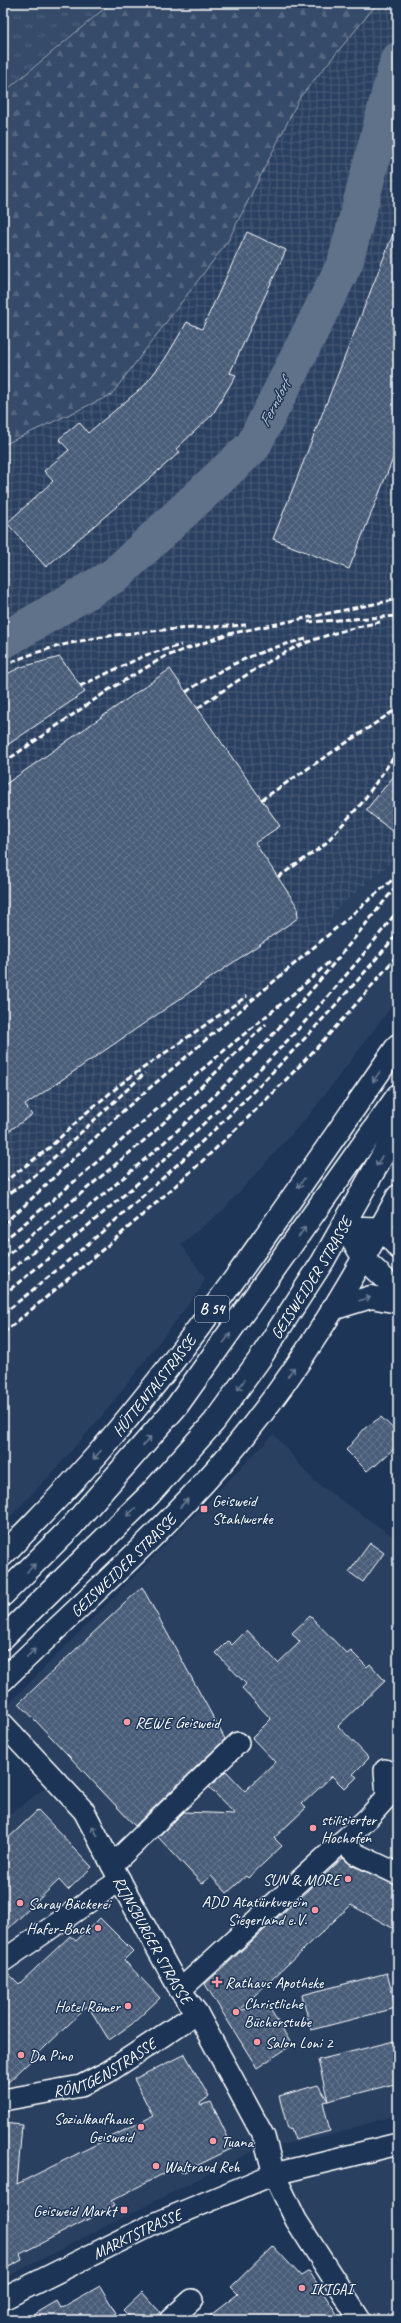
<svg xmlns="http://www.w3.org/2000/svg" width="401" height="2323" viewBox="0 0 401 2323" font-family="Caveat,sans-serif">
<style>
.built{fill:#2a4161}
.industrial{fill:url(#industrial-grid)}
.forest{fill:url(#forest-firs);stroke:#9aa5b4}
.park{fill:url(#park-tufts);stroke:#9aa5b4}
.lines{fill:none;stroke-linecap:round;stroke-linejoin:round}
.river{stroke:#617289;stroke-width:36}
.building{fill:url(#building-cross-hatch);stroke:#fff}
.minor-casing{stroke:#fff;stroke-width:24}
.major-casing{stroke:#fff;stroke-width:25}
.highway-casing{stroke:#fff;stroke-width:25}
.minor{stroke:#1d3557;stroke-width:21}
.major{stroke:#1d3557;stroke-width:22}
.highway{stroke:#1d3557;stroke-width:22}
.rail{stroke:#fff;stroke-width:3;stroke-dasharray:6 3;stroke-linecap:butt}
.oneway{stroke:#6c7c92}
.poi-dot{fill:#ff9aa2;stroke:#1d3557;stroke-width:1.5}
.labels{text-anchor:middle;stroke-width:3;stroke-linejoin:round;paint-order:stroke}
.shield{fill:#1d3557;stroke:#bbc2cd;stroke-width:1}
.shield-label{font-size:15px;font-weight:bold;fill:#fff}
.street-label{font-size:16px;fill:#fff;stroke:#1d3557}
.poi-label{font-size:16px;fill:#fff;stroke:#1d3557;text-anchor:start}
.water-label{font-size:17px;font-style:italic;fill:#b8c0ca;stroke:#1d3557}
</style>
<defs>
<pattern id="industrial-grid" width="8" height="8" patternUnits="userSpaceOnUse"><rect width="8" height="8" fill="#2a4161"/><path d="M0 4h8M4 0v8" fill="none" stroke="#4a5e79"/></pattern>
<pattern id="forest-firs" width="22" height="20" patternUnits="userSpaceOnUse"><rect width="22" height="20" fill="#364b69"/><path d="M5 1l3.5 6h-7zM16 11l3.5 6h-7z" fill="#546680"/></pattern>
<pattern id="park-tufts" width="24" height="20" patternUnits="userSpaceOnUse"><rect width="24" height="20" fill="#364b69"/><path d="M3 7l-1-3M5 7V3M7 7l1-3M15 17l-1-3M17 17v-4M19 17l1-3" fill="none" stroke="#546680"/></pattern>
<pattern id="building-cross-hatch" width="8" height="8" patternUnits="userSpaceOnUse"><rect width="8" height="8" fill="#4a5d79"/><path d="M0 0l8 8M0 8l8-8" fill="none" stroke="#65758d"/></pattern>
</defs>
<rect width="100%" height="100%" fill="#1d3557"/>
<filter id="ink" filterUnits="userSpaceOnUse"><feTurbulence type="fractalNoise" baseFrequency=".025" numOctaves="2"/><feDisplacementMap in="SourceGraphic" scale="8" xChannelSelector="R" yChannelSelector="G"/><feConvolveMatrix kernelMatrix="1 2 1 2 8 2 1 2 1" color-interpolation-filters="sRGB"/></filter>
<g filter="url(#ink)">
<g class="built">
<path d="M 398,843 L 398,998 L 310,1114 L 223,1210 L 181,1244 L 205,1278 L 200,1289 L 107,1410 L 53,1472 L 3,1524 L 3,1200 L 323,943 L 334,911 L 395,859 L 388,850 Z"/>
<path d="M 274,1434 L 314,1481 L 398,1540 L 398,2114 L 331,2135 L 255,2150 L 3,2279 L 3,1819 L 55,1781 L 3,1716 L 3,1710 Z"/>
<path d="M 398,2144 L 398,2320 L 360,2320 L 274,2174 Z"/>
</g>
<path class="industrial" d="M 378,3 L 398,3 L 398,843 L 388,850 L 395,859 L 334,911 L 323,943 L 90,1137 L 3,1200 L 3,445 L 111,395 L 228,241 L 300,97 Z"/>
<path class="forest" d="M 3,3 L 378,3 L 300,97 L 228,241 L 111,395 L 3,445 Z"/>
<path class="park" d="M 3,3 L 111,3 L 3,93 Z"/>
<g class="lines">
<path class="river" d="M 3,641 L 115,575 L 253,446 L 345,263 L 398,60"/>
</g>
<g class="building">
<path d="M 397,224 L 398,446 L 349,569 L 273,539 Z"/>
<path d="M 247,232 L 286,250 L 230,373 L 236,375 L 213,414 L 176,449 L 180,452 L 46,567 L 7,523 L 53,481 L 44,471 L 69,450 L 59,439 L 79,422 L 88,433 L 144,386 L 165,359 L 187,322 L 202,329 Z"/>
<path d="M 60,657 L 85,692 L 3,748 L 3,676 L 21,667 Z"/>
<path d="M 170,669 L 280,826 L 255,843 L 297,906 L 298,918 L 25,1105 L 32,1115 L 3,1135 L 3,786 Z"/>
<path d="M 398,771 L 398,836 L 366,810 Z"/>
<path d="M 381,1417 L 398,1433 L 398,1445 L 375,1466 L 374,1465 L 367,1471 L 346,1450 L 365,1428 Z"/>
<path d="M 370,1543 L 384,1553 L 363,1582 L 349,1572 Z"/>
<path d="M 142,1587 L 225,1739 L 135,1826 L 19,1703 Z"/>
<path d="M 310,1616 L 347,1654 L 351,1651 L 367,1667 L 370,1664 L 385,1681 L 338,1726 L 369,1758 L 353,1774 L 357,1777 L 345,1789 L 332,1776 L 302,1804 L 306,1808 L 274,1838 L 282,1846 L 248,1878 L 246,1876 L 227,1893 L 211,1876 L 202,1884 L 158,1837 L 184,1812 L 235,1814 L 209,1787 L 226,1771 L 245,1791 L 275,1762 L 252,1738 L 271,1719 L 242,1688 L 246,1684 L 216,1653 L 228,1641 L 232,1645 L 247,1630 L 278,1663 L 300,1642 L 292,1633 Z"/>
<path d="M 38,1810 L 92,1867 L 68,1890 L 59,1880 L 3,1934 L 3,1843 Z"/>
<path d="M 343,1858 L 351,1865 L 398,1886 L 398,1931 L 351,1905 L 238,2011 L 267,2004 L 292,2045 L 257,2068 L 205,1984 Z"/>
<path d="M 100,1918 L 133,1951 L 124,1960 L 160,1998 L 132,2024 L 109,2040 L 88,2006 L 3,2087 L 3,1973 L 7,1972 L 19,1984 L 70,1936 L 76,1941 Z"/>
<path d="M 387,1973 L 396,2008 L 311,2030 L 302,1995 Z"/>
<path d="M 398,2040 L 398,2083 L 328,2101 L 318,2060 Z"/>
<path d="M 185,2054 L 209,2097 L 200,2103 L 201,2105 L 211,2102 L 233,2148 L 182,2173 L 178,2166 L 111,2201 L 114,2206 L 20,2254 L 22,2260 L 3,2270 L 3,2123 L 22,2125 L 17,2184 L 153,2116 L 134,2079 Z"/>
<path d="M 318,2085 L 328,2101 L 323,2102 L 330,2131 L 295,2140 L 291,2128 L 288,2129 L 279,2096 Z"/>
<path d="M 273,2246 L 301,2276 L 309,2271 L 341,2320 L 204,2320 L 238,2294 L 231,2287 Z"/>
<path d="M 100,2286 L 116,2313 L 104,2320 L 25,2320 L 57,2301 L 61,2308 Z"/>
<path d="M 142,2292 L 160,2312 L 151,2320 L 133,2320 L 123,2310 Z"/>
</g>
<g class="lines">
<defs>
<g id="minor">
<path d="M 344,1227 L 363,1258 L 398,1291"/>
<path d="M 344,1227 L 381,1228 L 398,1248"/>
<path id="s1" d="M 3,1724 L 84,1811 L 126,1892 L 180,1990 L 197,2013 L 264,2137 L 274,2174 L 296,2220 L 360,2320"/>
<path d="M 343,1841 L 356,1854 L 398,1874"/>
<path d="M 112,1865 L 238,1743"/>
<path d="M 3,1961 L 120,1880"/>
<path d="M 180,1990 L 368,1818 L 387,1797 L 385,1770"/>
<path id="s2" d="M 3,2100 L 81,2086 L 108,2072 L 197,2013"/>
<path id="s3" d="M 3,2299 L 154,2224 L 274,2174 L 398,2144"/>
<path d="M 170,2320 L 192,2300"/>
</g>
<g id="major">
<path d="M 332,1309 L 371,1297 L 398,1302"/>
<path id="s4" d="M 3,1638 L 150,1494 L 214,1422 L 259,1360 L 323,1261 L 398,1128"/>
<path id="s5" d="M 3,1680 C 82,1603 166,1530 237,1445 C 300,1369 351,1283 398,1196"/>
</g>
<g id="highway">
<path id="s6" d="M 3,1555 C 40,1516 79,1478 113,1436 C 217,1312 306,1177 398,1045"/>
<path d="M 3,1595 L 71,1527 L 177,1406 L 398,1095"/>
</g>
</defs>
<use href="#minor" class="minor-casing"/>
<use href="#major" class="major-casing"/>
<use href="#highway" class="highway-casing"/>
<use href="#minor" class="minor"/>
<use href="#major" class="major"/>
<use href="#highway" class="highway"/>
<g class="rail">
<path d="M 308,622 L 398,616"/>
<path d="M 3,666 C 77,631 165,630 246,625"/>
<path d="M 80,686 L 146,655 L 181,645"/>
<path d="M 186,692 C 224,666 262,649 306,639"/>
<path d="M 198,708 C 229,686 261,664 296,647 C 323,635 352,628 380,622"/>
<path d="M 3,763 L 110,689 L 164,657 L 228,634 L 398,599"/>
<path d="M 261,800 L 398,708"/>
<path d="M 278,877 L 323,846 L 361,804 L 398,751"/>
<path d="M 3,1183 L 49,1148 L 86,1113 L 126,1080 L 247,996"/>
<path d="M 3,1198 L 35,1175 L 145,1073"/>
<path d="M 3,1224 L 25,1205 L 124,1110 L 398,875"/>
<path d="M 3,1241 C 72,1185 138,1126 205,1067 C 246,1031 290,999 330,961"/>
<path d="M 3,1259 L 153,1133 L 266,1024"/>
<path d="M 3,1276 C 81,1213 161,1150 231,1079 C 291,1018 344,951 398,884"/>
<path d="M 3,1295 C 147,1180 287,1058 398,910"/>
<path d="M 3,1314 C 148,1198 279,1076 398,933"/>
<path d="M 3,1333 C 144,1217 283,1097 398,954"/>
</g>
</g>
<defs><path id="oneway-shaft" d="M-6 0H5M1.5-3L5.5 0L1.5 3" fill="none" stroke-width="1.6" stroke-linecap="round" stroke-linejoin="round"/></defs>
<g class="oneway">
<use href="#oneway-shaft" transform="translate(376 1077) rotate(125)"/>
<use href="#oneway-shaft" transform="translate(379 1161) rotate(120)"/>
<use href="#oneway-shaft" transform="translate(301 1183) rotate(125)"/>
<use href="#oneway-shaft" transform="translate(302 1232) rotate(-55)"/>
<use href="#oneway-shaft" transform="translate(365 1299) rotate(-17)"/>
<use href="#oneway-shaft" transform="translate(227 1338) rotate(-54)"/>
<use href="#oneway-shaft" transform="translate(291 1372) rotate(-55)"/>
<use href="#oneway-shaft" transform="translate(241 1385) rotate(126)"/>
<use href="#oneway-shaft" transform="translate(147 1441) rotate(-50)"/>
<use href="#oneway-shaft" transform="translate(97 1455) rotate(132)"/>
<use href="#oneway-shaft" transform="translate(184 1503) rotate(-47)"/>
<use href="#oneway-shaft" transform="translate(131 1512) rotate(136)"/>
<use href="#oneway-shaft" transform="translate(31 1568) rotate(-45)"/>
<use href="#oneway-shaft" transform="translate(31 1653) rotate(-44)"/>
<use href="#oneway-shaft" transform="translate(95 1831) rotate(-117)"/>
</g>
</g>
<g class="poi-dot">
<rect x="200" y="1505" width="8" height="8" rx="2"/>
<circle cx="127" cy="1722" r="4"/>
<circle cx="313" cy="1828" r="4"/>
<circle cx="348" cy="1879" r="4"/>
<circle cx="20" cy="1903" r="4"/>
<circle cx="315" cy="1910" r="4"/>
<circle cx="98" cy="1928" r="4"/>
<path d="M215 1976h4v4h4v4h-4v4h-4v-4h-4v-4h4z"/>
<circle cx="128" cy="2006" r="4"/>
<circle cx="236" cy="2012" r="4"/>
<circle cx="257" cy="2042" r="4"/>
<circle cx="21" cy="2055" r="4"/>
<circle cx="141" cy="2127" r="4"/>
<circle cx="213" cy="2141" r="4"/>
<circle cx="156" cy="2166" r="4"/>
<rect x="120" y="2206" width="8" height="8" rx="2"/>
<circle cx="302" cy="2288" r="4"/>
</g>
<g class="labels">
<rect class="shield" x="195" y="1296" width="34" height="26" rx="3"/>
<g class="shield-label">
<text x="212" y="1314">B 54</text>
</g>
<g class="street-label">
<text dy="6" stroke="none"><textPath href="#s4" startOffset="476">GEISWEIDER STRASSE</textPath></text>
<text dy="6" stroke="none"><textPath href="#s6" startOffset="227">HÜTTENTALSTRASSE</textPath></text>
<text dy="6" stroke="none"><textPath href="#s5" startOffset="166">GEISWEIDER STRASSE</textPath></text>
<text dy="6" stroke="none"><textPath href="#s1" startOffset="265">RIJNSBURGER STRASSE</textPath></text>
<text dy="6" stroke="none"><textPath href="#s2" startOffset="108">RÖNTGENSTRASSE</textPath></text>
<text dy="6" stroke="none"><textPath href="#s3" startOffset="149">MARKTSTRASSE</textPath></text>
</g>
<g class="poi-label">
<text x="212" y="1506">Geisweid<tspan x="212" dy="18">Stahlwerke</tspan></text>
<text x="135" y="1728">REWE Geisweid</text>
<text x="321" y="1825">stilisierter<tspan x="321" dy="18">Hochofen</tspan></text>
<text x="340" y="1885" text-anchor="end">SUN &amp; MORE</text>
<text x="307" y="1907" text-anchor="end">ADD Atatürkverein<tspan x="307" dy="18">Siegerland e.V.</tspan></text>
<text x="28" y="1909">Saray Bäckerei</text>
<text x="90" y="1934" text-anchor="end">Hafer-Back</text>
<text x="225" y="1988">Rathaus Apotheke</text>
<text x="244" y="2009">Christliche<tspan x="244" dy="18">Bücherstube</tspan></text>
<text x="120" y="2012" text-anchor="end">Hotel Römer</text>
<text x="265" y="2048">Salon Loni 2</text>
<text x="29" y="2061">Da Pino</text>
<text x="133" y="2124" text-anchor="end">Sozialkaufhaus<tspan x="133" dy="18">Geisweid</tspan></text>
<text x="221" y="2147">Tuana</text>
<text x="164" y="2172">Waltraud Reh</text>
<text x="116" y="2216" text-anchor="end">Geisweid Markt</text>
<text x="310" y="2294">IKIGAI</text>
</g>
<g class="water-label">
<text transform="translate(274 403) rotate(-63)" y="6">Ferndorf</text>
</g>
</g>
<rect width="401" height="2323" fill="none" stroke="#1d3557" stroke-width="16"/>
<rect x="8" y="8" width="385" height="2307" fill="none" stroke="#fff" stroke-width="1.5" filter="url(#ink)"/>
</svg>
